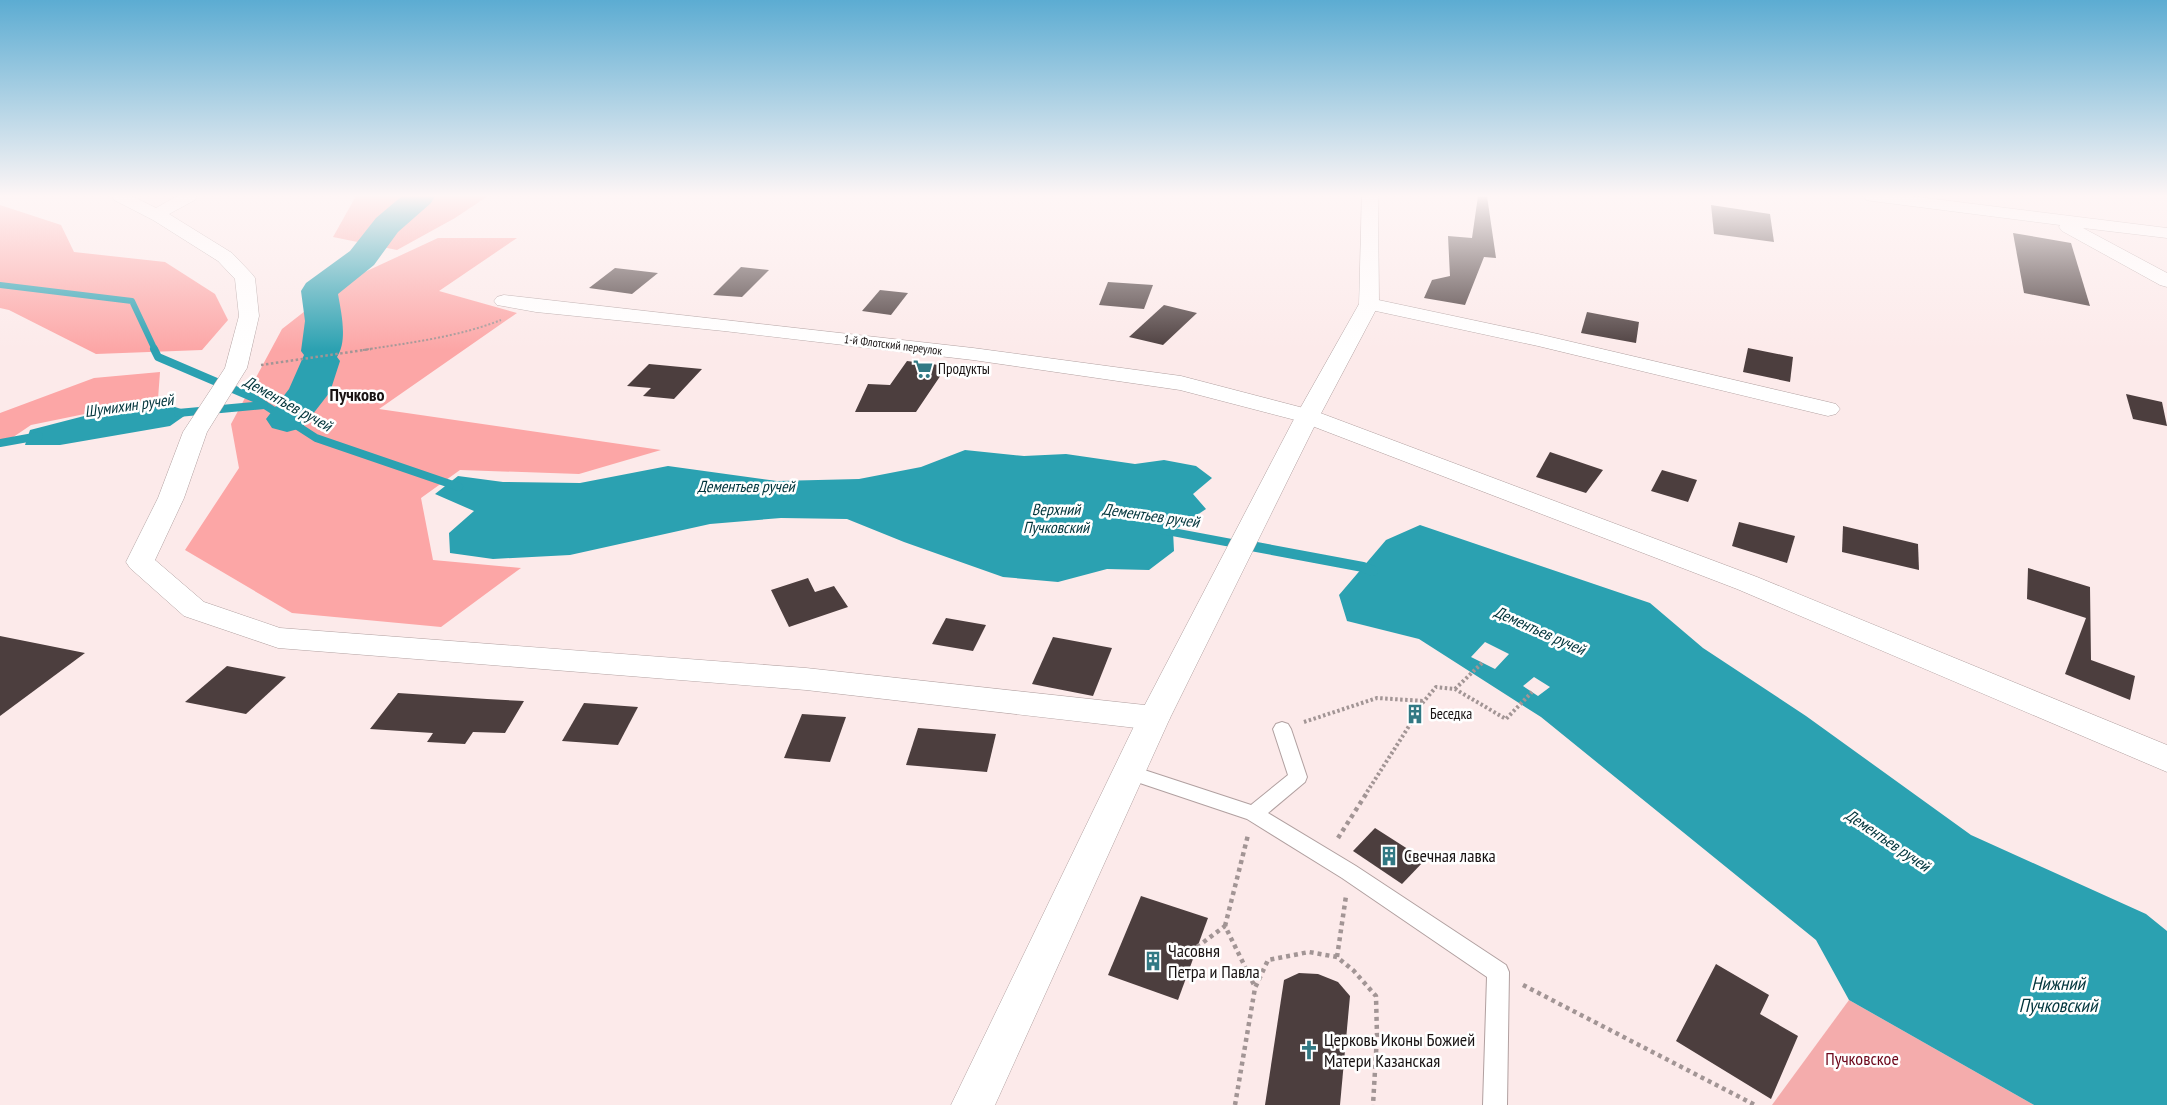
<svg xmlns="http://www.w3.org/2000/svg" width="2167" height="1105" viewBox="0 0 2167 1105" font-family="'PT Sans Narrow',sans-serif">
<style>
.green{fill:#f4acac}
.forest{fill:#fca6a6}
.water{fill:#2ba1b1;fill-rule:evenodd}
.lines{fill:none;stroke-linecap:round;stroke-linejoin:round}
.stream-far2{stroke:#2ba1b1;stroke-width:6}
.stream-far1{stroke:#2ba1b1;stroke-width:8}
.stream{stroke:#2ba1b1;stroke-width:10}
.river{fill:#2ba1b1;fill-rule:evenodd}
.building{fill:#4c3e3e}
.service-casing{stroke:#b1a0a0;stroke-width:2}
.minor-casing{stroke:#b1a0a0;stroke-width:1}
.tertiary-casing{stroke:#b1a0a0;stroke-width:1}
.path-far3{stroke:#a29595;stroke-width:2;stroke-dasharray:2 2;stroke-linecap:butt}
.path-far2{stroke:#a29595;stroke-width:2.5;stroke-dasharray:2.5 2.5;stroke-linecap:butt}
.path-far1{stroke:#a29595;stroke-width:4;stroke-dasharray:2.5 2.5;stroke-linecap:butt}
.path{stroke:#a29595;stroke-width:4.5;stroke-dasharray:4 4;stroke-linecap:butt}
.service{fill:#fff;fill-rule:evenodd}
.minor{fill:#fff;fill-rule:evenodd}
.tertiary{fill:#fff;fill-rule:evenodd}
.labels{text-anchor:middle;stroke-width:5;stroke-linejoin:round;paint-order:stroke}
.far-street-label{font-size:12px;fill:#181212;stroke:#fff}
.poi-label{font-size:15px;fill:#181212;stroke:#fff;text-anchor:start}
.water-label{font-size:16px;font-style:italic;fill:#00343b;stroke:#fff}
.quarter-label{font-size:18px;font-weight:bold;fill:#181212;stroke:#fff}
.near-poi-label{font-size:18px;fill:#181212;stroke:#fff;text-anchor:start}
.near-park-label{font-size:18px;fill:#6e081c;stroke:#fff}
.near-water-label{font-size:19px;font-style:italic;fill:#00343b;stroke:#fff}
</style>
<rect width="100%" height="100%" fill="#fceaea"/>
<path class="green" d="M 1849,1000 L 2034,1105 L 1772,1105 Z"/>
<g class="forest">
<path d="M 356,196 L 488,196 L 455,218 L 397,250 L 333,237 Z"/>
<path d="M 0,205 L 61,225 L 74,252 L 165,262 L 215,294 L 228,320 L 202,350 L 96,354 L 9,310 L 0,308 Z"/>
<path d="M 438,238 L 517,238 L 439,291 L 517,313 L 379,409 L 661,450 L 579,474 L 460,470 L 421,498 L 433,560 L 521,568 L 441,627 L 292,613 L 185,550 L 239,468 L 231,424 L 282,329 L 341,283 Z"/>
<path d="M 160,372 L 158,399 L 31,425 L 0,446 L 0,413 L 94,378 Z"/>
</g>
<g class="water">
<path d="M 166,404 L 190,412 L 170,426 L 60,445 L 25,445 L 30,430 L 119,407 Z"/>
<path d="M 965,450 L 1024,456 L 1066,454 L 1135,464 L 1164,460 L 1196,466 L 1212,478 L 1193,494 L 1206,509 L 1173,531 L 1174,551 L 1149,570 L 1107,569 L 1058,582 L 1003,577 L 904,542 L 847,519 L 781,518 L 710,524 L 570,555 L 493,559 L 450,553 L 449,533 L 474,511 L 435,494 L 458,476 L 503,482 L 580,483 L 668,466 L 777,481 L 859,479 L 921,467 Z"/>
<path d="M 1420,525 L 1650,603 L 1703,648 L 1806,716 L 1971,835 L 2146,914 L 2167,931 L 2167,1105 L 2034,1105 L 1849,1000 L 1816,940 L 1541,717 L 1419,639 L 1347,621 L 1339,595 L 1386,540 ZM 1485,642 L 1509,654 L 1495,669 L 1471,657 ZM 1534,677 L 1550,687 L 1538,696 L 1523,686 Z"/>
</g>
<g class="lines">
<path class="stream-far2" d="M 0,285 L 132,301 L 155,350"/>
<g class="stream-far1">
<path d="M 154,349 L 158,357 L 254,398 L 316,438 L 459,487"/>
<path d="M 178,413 L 264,405"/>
<path d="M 0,443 L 39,436"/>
<path d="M 1162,530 L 1242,545"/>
</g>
<path class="stream" d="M 1235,543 L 1363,567 L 1373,571"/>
<path class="river" d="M 402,196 L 435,196 L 431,203 L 398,232 L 374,265 L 338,294 C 341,312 348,340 337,357 L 340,361 L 330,392 L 302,428 L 287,432 L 272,428 L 266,419 L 289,389 L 304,355 L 301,351 L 305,321 L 301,291 L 306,283 L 350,251 L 376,218 Z"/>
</g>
<g class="building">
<path d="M 1478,196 L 1487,196 L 1496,258 L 1484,257 L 1465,305 L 1424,298 L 1432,280 L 1450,276 L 1448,236 L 1472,238 Z"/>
<path d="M 1711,205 L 1770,214 L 1774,242 L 1714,234 Z"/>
<path d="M 2013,233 L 2071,243 L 2090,306 L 2024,293 Z"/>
<path d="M 741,267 L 769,270 L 742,297 L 713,295 Z"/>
<path d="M 615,268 L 658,273 L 632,294 L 589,288 Z"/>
<path d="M 1108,282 L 1153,285 L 1144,309 L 1099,305 Z"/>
<path d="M 880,290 L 908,293 L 891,315 L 862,311 Z"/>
<path d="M 1164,305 L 1197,313 L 1163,345 L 1129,337 Z"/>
<path d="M 1587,312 L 1639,322 L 1636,343 L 1581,333 Z"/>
<path d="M 1748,348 L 1793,357 L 1790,382 L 1743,372 Z"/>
<path d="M 907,361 L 947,366 L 916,412 L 855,412 L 868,384 L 890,385 Z"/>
<path d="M 649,364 L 702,369 L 674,399 L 643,396 L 651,388 L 627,386 Z"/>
<path d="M 2126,394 L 2162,402 L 2167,426 L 2133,419 Z"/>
<path d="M 1550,452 L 1603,470 L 1586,493 L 1536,477 Z"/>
<path d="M 1662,470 L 1697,480 L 1688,502 L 1651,491 Z"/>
<path d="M 1739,522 L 1795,536 L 1787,563 L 1732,546 Z"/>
<path d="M 1843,526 L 1918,544 L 1919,570 L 1842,552 Z"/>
<path d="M 2028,568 L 2090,587 L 2091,660 L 2135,676 L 2130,700 L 2065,674 L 2086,618 L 2027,599 Z"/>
<path d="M 808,578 L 815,592 L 834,586 L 848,607 L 789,627 L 771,590 Z"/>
<path d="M 946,618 L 986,625 L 973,651 L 932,644 Z"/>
<path d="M 0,636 L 85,653 L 0,716 Z"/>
<path d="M 1053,637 L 1112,648 L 1093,696 L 1032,684 Z"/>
<path d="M 227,666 L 286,677 L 246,714 L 185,702 Z"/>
<path d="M 398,693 L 487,699 L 524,701 L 505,733 L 473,732 L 465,744 L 427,742 L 433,733 L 370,729 Z"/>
<path d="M 584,703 L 638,707 L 618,745 L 562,741 Z"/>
<path d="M 802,714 L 846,717 L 830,762 L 784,758 Z"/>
<path d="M 918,728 L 996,734 L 987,772 L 906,765 Z"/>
<path d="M 1375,828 L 1425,860 L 1402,884 L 1353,851 Z"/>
<path d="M 1141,896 L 1208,918 L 1178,1000 L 1108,975 Z"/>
<path d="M 1716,964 L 1769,995 L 1760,1014 L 1798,1036 L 1771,1099 L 1676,1041 Z"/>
<path d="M 1299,973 L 1318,974 L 1338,982 L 1350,996 L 1340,1105 L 1265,1105 L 1284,980 Z"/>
</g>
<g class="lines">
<defs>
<path id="service" d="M 1282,722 L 1288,724 L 1291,729 L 1307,777 L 1305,782 L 1268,813 L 1356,866 L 1506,965 L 1509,972 L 1507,1105 L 1483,1105 L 1487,977 L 1342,878 L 1247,819 L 1122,777 L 1120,772 L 1122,767 L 1129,765 L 1251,805 L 1288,775 L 1273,729 L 1276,724 Z"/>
<g id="minor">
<path d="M 112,196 L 132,196 L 156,208 L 177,196 L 197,196 L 195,200 L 169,214 L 232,253 L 252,274 L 255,278 L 259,316 L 247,368 L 207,432 L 184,498 L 155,560 L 204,602 L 280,628 L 806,668 L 1154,706 L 1165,710 L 1170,718 L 1165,726 L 1154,730 L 806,690 L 278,648 L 184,616 L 130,568 L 126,562 L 158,498 L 183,432 L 225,368 L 239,316 L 235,279 L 218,261 L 153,220 L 114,200 Z"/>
<path d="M 1864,196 L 1910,196 L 2167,228 L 2167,238 L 2083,228 L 2167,273 L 2167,287 L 2160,285 L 2062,231 L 2059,227 L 2060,225 L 1872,201 L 1866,200 Z"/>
<path d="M 504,295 L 973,348 L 1181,376 L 1315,411 L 1757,577 L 2167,745 L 2167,772 L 1737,589 L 1299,421 L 1180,390 L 973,360 L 724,331 L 536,312 L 497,305 L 494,301 L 497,297 Z"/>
<path d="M 1369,298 L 1538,334 L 1828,402 L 1836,404 L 1840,409 L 1836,414 L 1828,416 L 1538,346 L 1362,308 L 1359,304 L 1362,300 Z"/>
</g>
<path id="tertiary" d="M 1362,196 L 1378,196 L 1379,304 L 1317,421 L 1170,718 L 995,1105 L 951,1105 L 1138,718 L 1293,421 L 1359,304 Z"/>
</defs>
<use href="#service" class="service-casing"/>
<use href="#minor" class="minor-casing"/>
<use href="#tertiary" class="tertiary-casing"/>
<path class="path-far3" d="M 363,350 C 408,343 458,337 501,320"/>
<path class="path-far2" d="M 261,365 L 371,349"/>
<g class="path-far1">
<path d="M 1455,689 L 1482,663"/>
<path d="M 1419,707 L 1436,687 L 1455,689 L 1506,719 L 1532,692"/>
<path d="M 1304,722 L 1377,698 L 1424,701"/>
<path d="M 1367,792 L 1411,723"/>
</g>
<g class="path">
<path d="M 1338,838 L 1368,791"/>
<path d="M 1225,926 L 1248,835"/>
<path d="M 1197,947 L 1225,926 L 1255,987"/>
<path d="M 1337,957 L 1346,896"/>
<path d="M 1523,985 L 1755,1105"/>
<path d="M 1235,1105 L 1255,988 L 1268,960 L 1309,952 L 1337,957 L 1354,971 L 1376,996 L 1377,1036 L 1373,1105"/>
</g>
<use href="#service" class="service"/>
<use href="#minor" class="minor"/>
<use href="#tertiary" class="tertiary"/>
</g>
<linearGradient id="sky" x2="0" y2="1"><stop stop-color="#5cacd2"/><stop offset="0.56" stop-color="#fef6f6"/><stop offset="1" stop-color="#fef6f6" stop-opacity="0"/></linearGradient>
<rect width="2167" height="350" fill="url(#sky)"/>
<defs>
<symbol id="supermarket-bare" viewBox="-9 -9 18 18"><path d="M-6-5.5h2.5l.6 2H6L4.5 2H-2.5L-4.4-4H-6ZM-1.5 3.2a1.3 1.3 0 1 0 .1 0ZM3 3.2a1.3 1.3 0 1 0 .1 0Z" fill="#327984" stroke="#fff" stroke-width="2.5" paint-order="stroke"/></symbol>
<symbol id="building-bare" viewBox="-9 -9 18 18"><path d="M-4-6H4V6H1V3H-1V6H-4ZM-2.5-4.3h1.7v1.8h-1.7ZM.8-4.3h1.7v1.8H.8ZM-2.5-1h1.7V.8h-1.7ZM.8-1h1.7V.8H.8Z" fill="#327984" stroke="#fff" stroke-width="2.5" paint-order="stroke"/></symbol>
<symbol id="church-bare" viewBox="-9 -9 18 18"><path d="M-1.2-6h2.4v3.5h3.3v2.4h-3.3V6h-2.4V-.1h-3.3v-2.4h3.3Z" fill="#327984" stroke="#fff" stroke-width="2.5" paint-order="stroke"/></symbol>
</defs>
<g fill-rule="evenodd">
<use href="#supermarket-bare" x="909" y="355" width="28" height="28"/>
<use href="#building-bare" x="1401" y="700" width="28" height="28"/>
<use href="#building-bare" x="1375" y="842" width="28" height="28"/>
<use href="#building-bare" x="1139" y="947" width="28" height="28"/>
<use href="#church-bare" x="1295" y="1036" width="28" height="28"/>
</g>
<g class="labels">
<g class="far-street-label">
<text transform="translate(893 345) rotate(7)" y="4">1-й Флотский переулок</text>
</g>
<g class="poi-label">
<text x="938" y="374">Продукты</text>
<text x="1430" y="719">Беседка</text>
</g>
<g class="water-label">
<text transform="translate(288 403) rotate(29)" y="6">Дементьев ручей</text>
<text transform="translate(129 405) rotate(-8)" y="6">Шумихин ручей</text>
<text x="746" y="492">Дементьев ручей</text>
<text x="1056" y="515">Верхний<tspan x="1056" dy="18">Пучковский</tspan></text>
<text transform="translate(1151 515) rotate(8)" y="6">Дементьев ручей</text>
<text transform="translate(1540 630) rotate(24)" y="6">Дементьев ручей</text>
<text transform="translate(1888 840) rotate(34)" y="6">Дементьев ручей</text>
</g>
<g class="quarter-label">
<text x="357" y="401">Пучково</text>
</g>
<g class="near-poi-label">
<text x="1404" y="862">Свечная лавка</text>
<text x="1168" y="957">Часовня<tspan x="1168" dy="21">Петра и Павла</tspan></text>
<text x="1324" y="1046">Церковь Иконы Божией<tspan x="1324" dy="21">Матери Казанская</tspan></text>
</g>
<g class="near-park-label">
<text x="1862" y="1065">Пучковское</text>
</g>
<g class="near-water-label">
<text x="2058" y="990">Нижний<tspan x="2058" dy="22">Пучковский</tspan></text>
</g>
</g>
</svg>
